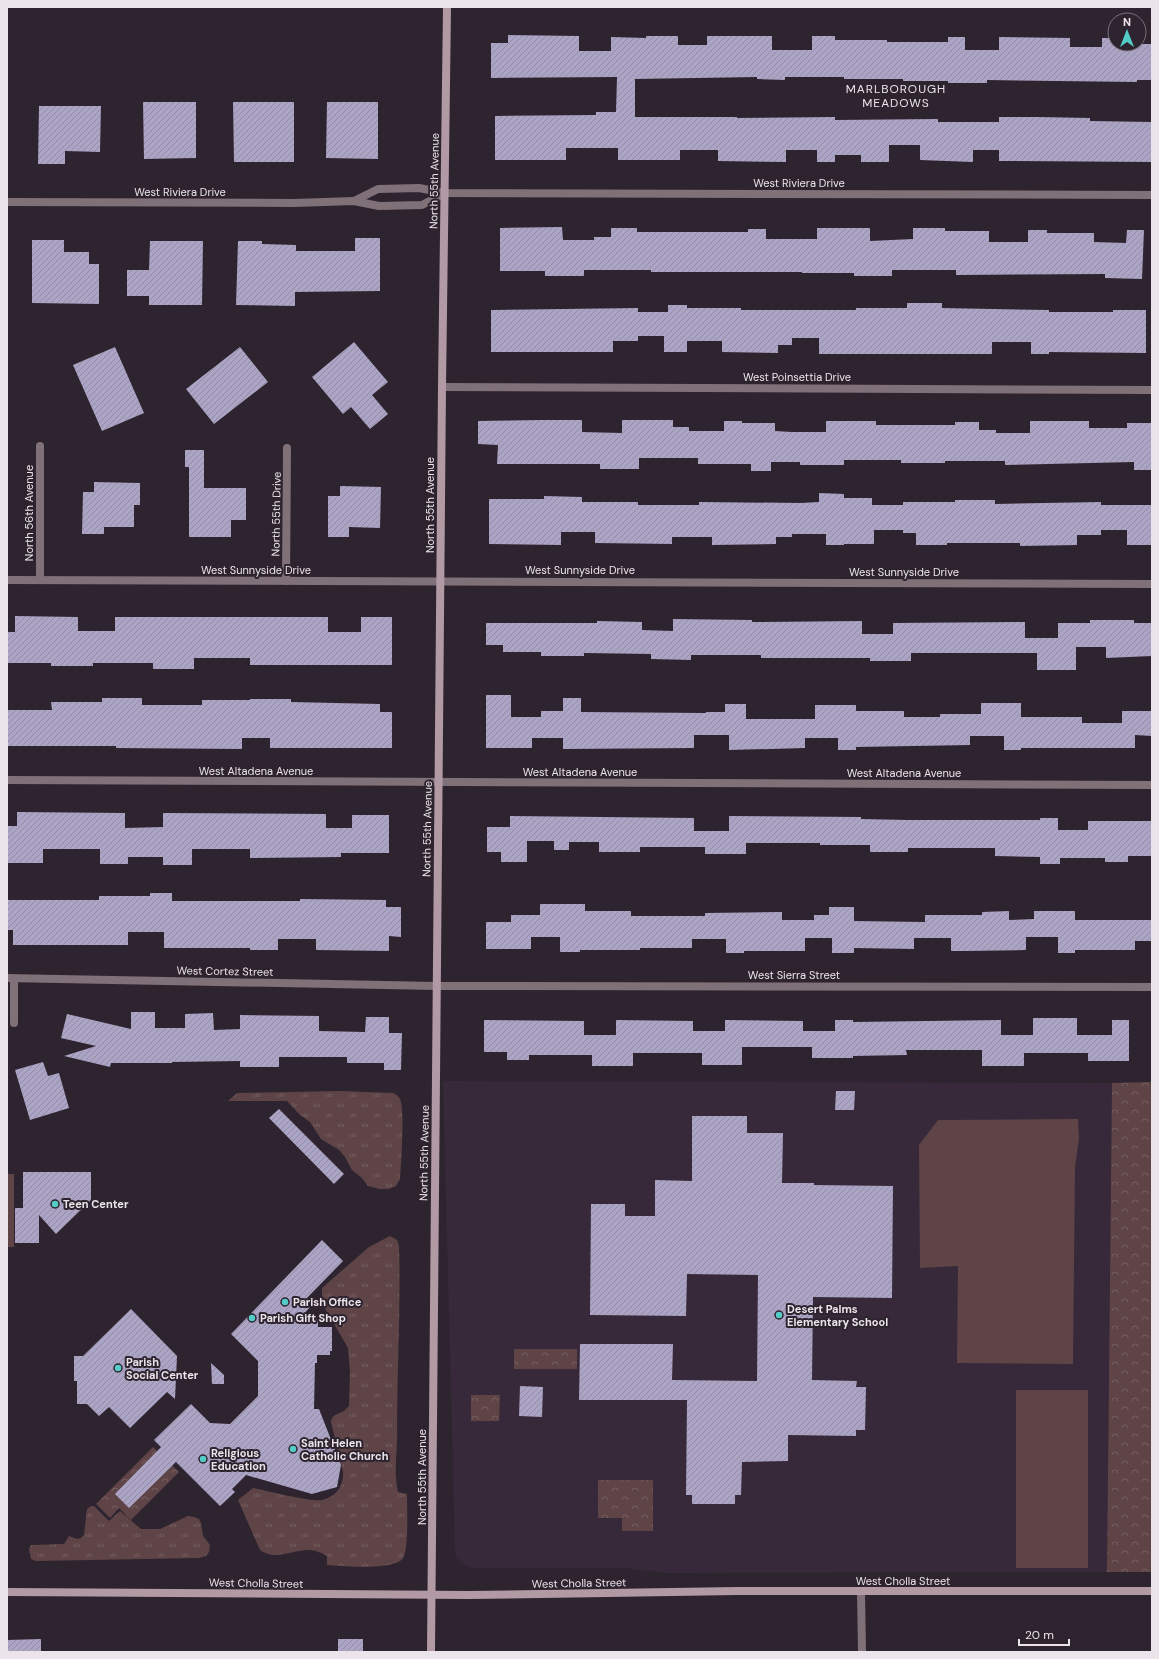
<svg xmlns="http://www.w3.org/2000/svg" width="1159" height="1659" viewBox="0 0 1159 1659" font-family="'DM Sans',sans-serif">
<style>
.built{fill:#37293a}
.grass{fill:url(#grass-tufts)}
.forest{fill:url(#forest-crowns)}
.pitch{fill:#5e4446}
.building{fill:url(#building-hatch)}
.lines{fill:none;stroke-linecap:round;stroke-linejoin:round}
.street{stroke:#807178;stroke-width:8}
.secondary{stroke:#b29aa5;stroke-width:8}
.poi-dot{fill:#54cdc7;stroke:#2e242f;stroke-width:1.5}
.labels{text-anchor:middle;stroke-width:4;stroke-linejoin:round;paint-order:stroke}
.street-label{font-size:11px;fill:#ebe4eb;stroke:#2e242f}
.poi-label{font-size:11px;font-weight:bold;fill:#ebe4eb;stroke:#2e242f;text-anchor:start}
.neighbourhood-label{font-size:12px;letter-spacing:1px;fill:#ebe4eb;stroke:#2e242f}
</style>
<defs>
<pattern id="grass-tufts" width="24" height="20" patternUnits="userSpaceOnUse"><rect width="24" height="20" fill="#5e4446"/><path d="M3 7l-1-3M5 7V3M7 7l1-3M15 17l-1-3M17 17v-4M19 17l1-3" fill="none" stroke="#755f61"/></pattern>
<pattern id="forest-crowns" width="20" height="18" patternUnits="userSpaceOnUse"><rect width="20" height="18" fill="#5e4446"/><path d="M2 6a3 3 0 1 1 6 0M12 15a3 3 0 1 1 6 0" fill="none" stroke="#755f61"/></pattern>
<pattern id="building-hatch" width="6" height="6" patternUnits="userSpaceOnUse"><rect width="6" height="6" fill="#aba4c5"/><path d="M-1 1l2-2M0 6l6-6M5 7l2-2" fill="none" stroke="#928ca5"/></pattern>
</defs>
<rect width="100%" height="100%" fill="#2e242f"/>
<path class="built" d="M 443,1081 L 1112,1083 L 1107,1572 L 665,1573 L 624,1568 L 470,1568 L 461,1562 L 456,1557 L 455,1547 Z"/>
<g class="grass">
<path d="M 340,1091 L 393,1093 C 396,1094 398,1096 400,1099 C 405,1109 401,1165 400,1179 L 396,1186 L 389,1189 L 380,1189 L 368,1186 L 362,1178 L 352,1170 L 345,1157 L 339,1150 L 321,1139 L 310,1122 L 299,1114 L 287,1101 L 228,1101 L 237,1093 Z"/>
<path d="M 390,1236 L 397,1240 L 399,1246 C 401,1306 397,1367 397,1428 C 398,1449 393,1471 398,1492 L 407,1494 C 407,1507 409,1548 403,1558 C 395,1571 341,1566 327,1565 L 327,1556 C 322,1553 315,1550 309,1550 C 293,1550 274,1561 260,1550 L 238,1500 L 253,1488 C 268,1491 310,1502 322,1500 C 336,1497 344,1486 343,1472 L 331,1422 L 332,1418 L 335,1415 L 344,1411 L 349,1406 L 350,1372 L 348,1348 L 322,1303 L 322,1288 L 369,1247 Z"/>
<path d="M 91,1506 L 94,1506 L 109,1521 L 120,1511 L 141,1529 L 160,1529 L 188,1516 L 194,1517 L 199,1519 L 201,1523 L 203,1536 L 210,1545 L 209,1552 L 206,1556 L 199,1558 L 36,1561 L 31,1559 L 29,1549 L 31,1545 L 64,1544 L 69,1536 L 77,1539 L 81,1538 L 84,1535 L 87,1509 Z"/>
</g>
<g class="forest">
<path d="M 1152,1082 L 1152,1572 L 1107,1572 L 1112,1083 Z"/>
<rect x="514" y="1349" width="63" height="20"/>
<path d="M 471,1395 L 500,1395 L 499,1421 L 471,1421 Z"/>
<path d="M 153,1447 L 179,1472 L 131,1520 L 119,1508 L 110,1518 L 96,1504 Z"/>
<path d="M 598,1480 L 653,1480 L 653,1531 L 622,1531 L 622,1518 L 598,1518 Z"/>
</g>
<g class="pitch">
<path d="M 1078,1119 L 1079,1139 L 1075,1167 L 1073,1364 L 957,1363 L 958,1266 L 920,1268 L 919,1145 L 938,1120 Z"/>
<rect x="7" y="1174" width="7" height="73"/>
<rect x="1016" y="1390" width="72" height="178"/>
</g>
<g class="building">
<path d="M 508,35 L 579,36 L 579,51 L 611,51 L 611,37 L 646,38 L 646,36 L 678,36 L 678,45 L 707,45 L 707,36 L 772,36 L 772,50 L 812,50 L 812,36 L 835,36 L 835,40 L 887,40 L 887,42 L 948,42 L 948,37 L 965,37 L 965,50 L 999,50 L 999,37 L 1070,38 L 1070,47 L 1102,47 L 1102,38 L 1115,38 L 1115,44 L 1152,44 L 1152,80 L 1137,80 L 1137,82 L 987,80 L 987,83 L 948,83 L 948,81 L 903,81 L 903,79 L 844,79 L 844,77 L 785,77 L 785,80 L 757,79 L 757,77 L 635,79 L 635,117 L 737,117 L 737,118 L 835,117 L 835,120 L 938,119 L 938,122 L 999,122 L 999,117 L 1038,117 L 1090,118 L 1090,121 L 1152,122 L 1152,162 L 999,161 L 999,150 L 973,150 L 973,162 L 920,160 L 920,145 L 889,145 L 889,162 L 861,162 L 861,155 L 835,155 L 835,162 L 817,162 L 817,150 L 786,150 L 786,162 L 718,161 L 718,150 L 680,150 L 680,160 L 618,160 L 618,148 L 566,148 L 566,160 L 495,160 L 495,116 L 596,115 L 596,112 L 616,112 L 617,77 L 491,78 L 491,43 L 508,43 Z"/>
<path d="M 143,102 L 196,102 L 196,158 L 144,159 Z"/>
<path d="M 233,102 L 294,102 L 294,162 L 234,162 Z"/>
<path d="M 327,102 L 378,102 L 378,159 L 326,158 Z"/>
<path d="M 39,106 L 101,106 L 100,152 L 65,151 L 65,164 L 38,164 Z"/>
<path d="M 562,227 L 563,240 L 594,240 L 594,237 L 611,237 L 611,228 L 637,228 L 637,232 L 748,232 L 748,229 L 766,229 L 766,239 L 817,239 L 817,228 L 870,228 L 870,241 L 913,239 L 913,228 L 945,228 L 945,231 L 989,231 L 989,242 L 1028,242 L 1028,230 L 1047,230 L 1047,233 L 1094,233 L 1094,242 L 1126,243 L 1127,230 L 1144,230 L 1142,279 L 1105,278 L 1105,274 L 956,275 L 956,270 L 892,270 L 892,276 L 854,276 L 854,273 L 802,273 L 802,272 L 651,272 L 651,270 L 584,270 L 584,276 L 545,276 L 545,271 L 500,271 L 500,228 Z"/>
<path d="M 355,238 L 380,238 L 380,291 L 295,292 L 295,306 L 236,305 L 238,241 L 262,241 L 262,244 L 296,245 L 296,251 L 355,251 Z"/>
<path d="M 32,240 L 64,240 L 64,252 L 89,252 L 89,264 L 99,264 L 99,304 L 32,303 Z"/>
<path d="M 150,241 L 203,241 L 202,305 L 149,305 L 149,296 L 127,296 L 127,270 L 149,270 Z"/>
<path d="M 907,303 L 942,303 L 942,308 L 1049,310 L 1049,312 L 1113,312 L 1113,310 L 1146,310 L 1146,353 L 1049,352 L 1049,354 L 1031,354 L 1031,342 L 992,342 L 992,354 L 819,354 L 819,338 L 792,338 L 792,345 L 778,345 L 778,353 L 722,352 L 722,341 L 687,341 L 687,352 L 664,352 L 664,336 L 638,336 L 638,341 L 613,341 L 613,352 L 491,352 L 491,310 L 638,308 L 638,312 L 668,312 L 668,305 L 687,305 L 687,308 L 741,308 L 741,310 L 856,310 L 856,308 L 907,308 Z"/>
<path d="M 354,342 L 388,382 L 372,395 L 388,414 L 370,429 L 351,407 L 343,414 L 312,377 Z"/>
<path d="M 115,347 L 144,413 L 102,431 L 73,365 Z"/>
<path d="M 240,347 L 268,382 L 214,424 L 186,389 Z"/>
<path d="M 542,420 L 582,420 L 582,432 L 622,433 L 622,420 L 673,420 L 673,427 L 689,427 L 689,431 L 724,431 L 724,421 L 742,421 L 742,423 L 775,423 L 775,431 L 792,432 L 826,432 L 826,421 L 876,421 L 876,425 L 955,425 L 955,422 L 979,422 L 979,430 L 996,430 L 996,433 L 1030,433 L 1030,421 L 1089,421 L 1089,428 L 1127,428 L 1127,423 L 1151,423 L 1151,470 L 1134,470 L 1134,462 L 1005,465 L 1005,461 L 945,461 L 945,463 L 901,463 L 901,460 L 844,460 L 844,465 L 800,465 L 800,462 L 771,462 L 771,471 L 751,471 L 751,464 L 698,464 L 698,458 L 639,458 L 639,469 L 600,469 L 600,464 L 497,464 L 498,445 L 478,444 L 478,421 Z"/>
<path d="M 185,450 L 204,450 L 204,488 L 246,488 L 246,520 L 231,520 L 231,537 L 189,537 L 189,467 L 185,467 Z"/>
<path d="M 94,482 L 140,483 L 140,505 L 134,505 L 134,527 L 104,527 L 104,534 L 82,534 L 83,492 L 94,492 Z"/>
<path d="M 340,486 L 381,487 L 380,528 L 349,527 L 349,537 L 328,537 L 328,496 L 340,496 Z"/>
<path d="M 819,493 L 844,494 L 844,498 L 872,498 L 872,505 L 903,505 L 903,502 L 955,502 L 955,500 L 995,500 L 995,504 L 1101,502 L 1101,505 L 1151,505 L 1151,545 L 1127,545 L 1127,530 L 1101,530 L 1101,535 L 1077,535 L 1077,545 L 1020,546 L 1020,543 L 947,543 L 947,545 L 916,545 L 916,533 L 903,533 L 903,530 L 874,530 L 874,544 L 844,544 L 844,545 L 826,545 L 826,534 L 792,534 L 792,537 L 776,537 L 776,544 L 712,545 L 712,537 L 672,537 L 672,544 L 595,543 L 595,532 L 561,532 L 561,545 L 489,544 L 489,499 L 544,499 L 544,496 L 582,497 L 582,502 L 638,502 L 638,505 L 699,505 L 699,502 L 801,503 L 819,502 Z"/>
<path d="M 15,616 L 78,617 L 78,631 L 115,631 L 115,617 L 328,617 L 328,632 L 361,632 L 361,617 L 392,617 L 392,665 L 250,665 L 250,658 L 194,658 L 194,669 L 153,669 L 153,663 L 93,663 L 93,666 L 51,666 L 51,663 L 7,663 L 7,632 L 15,632 Z"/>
<path d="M 673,619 L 752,620 L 752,622 L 862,621 L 862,634 L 893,634 L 893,623 L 1025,622 L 1025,638 L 1058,638 L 1058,623 L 1090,623 L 1090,620 L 1134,620 L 1134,623 L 1152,623 L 1152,656 L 1106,658 L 1106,647 L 1076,647 L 1076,670 L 1037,670 L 1037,653 L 911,653 L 911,661 L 870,661 L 870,658 L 761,658 L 761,655 L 691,655 L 691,660 L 651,659 L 651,654 L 584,653 L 584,656 L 541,656 L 541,652 L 503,652 L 503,645 L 486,645 L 486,623 L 597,623 L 597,621 L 642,622 L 642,630 L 673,631 Z"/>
<path d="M 486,695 L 511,695 L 511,717 L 541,717 L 541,711 L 563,711 L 563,698 L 581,698 L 581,712 L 706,713 L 706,712 L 725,712 L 725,704 L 746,704 L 746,719 L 815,719 L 815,705 L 856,705 L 856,711 L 904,711 L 904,717 L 940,717 L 940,714 L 981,714 L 981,703 L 1021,703 L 1021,717 L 1082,717 L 1082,723 L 1122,723 L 1122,711 L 1152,711 L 1152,736 L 1135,735 L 1135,748 L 1021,748 L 1021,750 L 1004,750 L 1004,736 L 970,736 L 970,745 L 856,747 L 856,750 L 838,750 L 838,738 L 805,738 L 805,748 L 729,750 L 729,735 L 694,735 L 694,748 L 563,749 L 563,738 L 532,738 L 532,748 L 486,748 Z"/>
<path d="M 102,698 L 142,698 L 142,705 L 202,705 L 202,700 L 250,700 L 250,699 L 291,699 L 291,702 L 380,704 L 380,712 L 392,712 L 392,748 L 270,748 L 270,738 L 242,738 L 242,749 L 116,748 L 116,746 L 7,746 L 7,710 L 52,710 L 51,702 L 102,702 Z"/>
<path d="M 17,812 L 125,813 L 125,828 L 163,827 L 163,813 L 326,814 L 326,828 L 352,828 L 352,815 L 389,815 L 389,853 L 341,853 L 341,857 L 250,858 L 250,849 L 192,849 L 192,865 L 163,865 L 163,857 L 128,857 L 128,864 L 100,864 L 100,849 L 43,849 L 43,863 L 7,863 L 7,826 L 17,826 Z"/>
<path d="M 510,816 L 694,818 L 694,831 L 729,831 L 729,816 L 861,817 L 861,819 L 908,820 L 1040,820 L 1040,818 L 1058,818 L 1058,830 L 1088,830 L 1088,821 L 1152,821 L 1152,856 L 1128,856 L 1128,862 L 1105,862 L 1105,858 L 1060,858 L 1060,864 L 1040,864 L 1040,857 L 995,856 L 995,848 L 908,848 L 908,852 L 870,852 L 870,845 L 820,845 L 820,843 L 746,843 L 746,854 L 705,854 L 705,847 L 640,847 L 640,852 L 599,852 L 599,842 L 569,842 L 569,850 L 554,850 L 554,841 L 527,841 L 527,862 L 501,862 L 501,852 L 487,852 L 487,827 L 510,827 Z"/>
<path d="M 150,893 L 172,893 L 172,901 L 300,901 L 300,899 L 386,900 L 386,907 L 401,907 L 401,937 L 389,936 L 389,951 L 316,950 L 316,939 L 278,939 L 278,950 L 250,950 L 250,948 L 164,948 L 164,932 L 128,932 L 128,945 L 13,945 L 13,930 L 7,930 L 7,900 L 99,900 L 99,896 L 150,896 Z"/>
<path d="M 540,904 L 585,904 L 585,911 L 631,911 L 631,916 L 705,916 L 705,913 L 782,912 L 782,920 L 814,920 L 814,915 L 829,915 L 829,907 L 854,907 L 854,921 L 925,922 L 925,915 L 982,915 L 982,912 L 1009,911 L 1009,920 L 1034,919 L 1034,911 L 1075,911 L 1075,920 L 1152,920 L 1152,941 L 1135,941 L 1135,950 L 1075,950 L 1075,953 L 1058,953 L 1058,937 L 1026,937 L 1026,950 L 965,951 L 951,951 L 951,938 L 914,938 L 914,949 L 854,948 L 854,953 L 832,953 L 832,938 L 805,938 L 805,951 L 744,951 L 744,953 L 726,953 L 726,939 L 692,939 L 692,948 L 640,948 L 640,950 L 580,950 L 580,952 L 560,952 L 560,937 L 531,937 L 531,949 L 486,949 L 486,922 L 511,922 L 511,915 L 540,915 Z"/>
<path d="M 131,1012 L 155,1012 L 155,1028 L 185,1028 L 185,1014 L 213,1013 L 214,1030 L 240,1029 L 240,1015 L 319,1016 L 319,1031 L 365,1032 L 366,1017 L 389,1017 L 389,1033 L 402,1033 L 401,1070 L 384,1070 L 384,1063 L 347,1063 L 347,1057 L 279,1057 L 279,1067 L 240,1067 L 240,1061 L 172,1062 L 172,1063 L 111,1063 L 110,1067 L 64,1056 L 96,1046 L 61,1038 L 67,1014 L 131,1029 Z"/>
<path d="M 1033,1018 L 1077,1018 L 1077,1035 L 1112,1035 L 1112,1020 L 1129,1020 L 1129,1061 L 1088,1061 L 1088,1053 L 1024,1053 L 1024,1066 L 982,1066 L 982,1050 L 906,1050 L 907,1055 L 853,1056 L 853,1058 L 812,1058 L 812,1047 L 742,1047 L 742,1065 L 702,1065 L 702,1053 L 633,1053 L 633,1066 L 592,1066 L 592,1055 L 529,1055 L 529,1060 L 507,1060 L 507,1052 L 484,1052 L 484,1020 L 584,1021 L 584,1035 L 616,1035 L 616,1020 L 693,1021 L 693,1031 L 725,1031 L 725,1020 L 803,1021 L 803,1031 L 835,1031 L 835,1020 L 853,1020 L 853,1022 L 1001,1020 L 1001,1035 L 1033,1035 Z"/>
<path d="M 43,1062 L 48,1076 L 59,1073 L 69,1108 L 30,1120 L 15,1070 Z"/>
<path d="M 836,1091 L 855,1091 L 854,1110 L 835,1110 Z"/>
<path d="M 279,1109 L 344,1174 L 334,1184 L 269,1118 Z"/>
<path d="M 692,1116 L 747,1116 L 747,1133 L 783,1133 L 782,1183 L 814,1183 L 814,1185 L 893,1186 L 892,1298 L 813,1297 L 812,1380 L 857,1381 L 856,1387 L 866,1387 L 865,1430 L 856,1430 L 856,1436 L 788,1435 L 788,1461 L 742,1462 L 741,1495 L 735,1495 L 735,1504 L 692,1504 L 692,1495 L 686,1495 L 687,1400 L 579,1400 L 580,1344 L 673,1344 L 672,1380 L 757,1381 L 758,1275 L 687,1274 L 686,1316 L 590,1315 L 591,1204 L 625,1204 L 625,1216 L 655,1216 L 655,1180 L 692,1181 Z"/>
<path d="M 23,1172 L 91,1172 L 91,1200 L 56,1234 L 39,1215 L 39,1243 L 15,1243 L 15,1208 L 23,1208 Z"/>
<path d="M 322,1240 L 343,1261 L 306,1299 L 312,1305 L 299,1319 L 318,1319 L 318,1327 L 332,1327 L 332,1351 L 330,1351 L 330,1355 L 317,1355 L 317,1363 L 315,1363 L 314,1409 L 319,1409 L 341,1465 L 337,1487 L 312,1494 L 246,1475 L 232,1489 L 235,1492 L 220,1506 L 176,1462 L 129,1508 L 115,1494 L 161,1447 L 154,1440 L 191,1404 L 210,1423 L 230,1424 L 258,1396 L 258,1361 L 231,1334 Z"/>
<path d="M 131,1309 L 177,1356 L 175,1399 L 167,1392 L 130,1428 L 109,1407 L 99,1416 L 87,1404 L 77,1404 L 77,1381 L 74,1381 L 74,1356 L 83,1356 Z"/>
<path d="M 211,1363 L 224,1375 L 224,1384 L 212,1384 Z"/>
<path d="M 520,1386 L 543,1387 L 542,1417 L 519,1416 Z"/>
<path d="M 41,1639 L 41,1652 L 7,1652 L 7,1640 Z"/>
<rect x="338" y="1639" width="25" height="13"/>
</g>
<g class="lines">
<g class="street">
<path d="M 354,201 L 378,189 L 419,188 L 445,193 L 1152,195"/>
<path d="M 7,202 L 294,203 L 354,201 L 379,206 L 422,205 L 445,193"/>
<path d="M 442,387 L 1152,390"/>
<path d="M 40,446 L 40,580"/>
<path d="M 7,580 L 1152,584"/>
<path d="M 286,581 L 287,448"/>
<path d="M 7,780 L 1152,785"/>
<path d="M 7,978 L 436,986 L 1152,987"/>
<path d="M 14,979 L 14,1023"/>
<path d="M 861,1592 L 862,1652"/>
</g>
<g class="secondary">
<path d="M 7,1592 L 469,1595 L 738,1591 L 1152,1591"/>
<path d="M 431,1652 L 442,387 L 447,7"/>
</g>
</g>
<g class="poi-dot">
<circle cx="55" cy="1204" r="4"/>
<circle cx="285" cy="1302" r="4"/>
<circle cx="779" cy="1315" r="4"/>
<circle cx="252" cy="1318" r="4"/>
<circle cx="118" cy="1368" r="4"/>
<circle cx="293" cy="1449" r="4"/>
<circle cx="203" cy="1459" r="4"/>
</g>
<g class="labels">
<g class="street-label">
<text transform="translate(434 181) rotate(-89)" y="4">North 55th Avenue</text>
<text x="799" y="187">West Riviera Drive</text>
<text x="180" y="196">West Riviera Drive</text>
<text x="797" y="381">West Poinsettia Drive</text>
<text transform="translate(430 505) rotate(-90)" y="4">North 55th Avenue</text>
<text transform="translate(29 513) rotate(-90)" y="4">North 56th Avenue</text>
<text transform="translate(276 514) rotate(-89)" y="4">North 55th Drive</text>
<text x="256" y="574">West Sunnyside Drive</text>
<text x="580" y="574">West Sunnyside Drive</text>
<text x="904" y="576">West Sunnyside Drive</text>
<text x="256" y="775">West Altadena Avenue</text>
<text x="580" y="776">West Altadena Avenue</text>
<text x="904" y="777">West Altadena Avenue</text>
<text transform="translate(427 829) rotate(-89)" y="4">North 55th Avenue</text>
<text transform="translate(225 971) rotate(1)" y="4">West Cortez Street</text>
<text x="794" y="979">West Sierra Street</text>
<text transform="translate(424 1153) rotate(-89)" y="4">North 55th Avenue</text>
<text transform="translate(422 1477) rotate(-90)" y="4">North 55th Avenue</text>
<text x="903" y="1585">West Cholla Street</text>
<text transform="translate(256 1583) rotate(1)" y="4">West Cholla Street</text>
<text transform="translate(579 1583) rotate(-1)" y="4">West Cholla Street</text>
</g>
<g class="poi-label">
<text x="63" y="1208">Teen Center</text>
<text x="293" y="1306">Parish Office</text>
<text x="787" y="1313">Desert Palms<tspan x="787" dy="13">Elementary School</tspan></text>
<text x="260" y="1322">Parish Gift Shop</text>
<text x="126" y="1366">Parish<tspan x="126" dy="13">Social Center</tspan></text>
<text x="301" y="1447">Saint Helen<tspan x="301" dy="13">Catholic Church</tspan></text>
<text x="211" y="1457">Religious<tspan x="211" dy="13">Education</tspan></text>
</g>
<g class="neighbourhood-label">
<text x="896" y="93">MARLBOROUGH<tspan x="896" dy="14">MEADOWS</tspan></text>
</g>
</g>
<rect width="1159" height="1659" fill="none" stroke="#ebe4eb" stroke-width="16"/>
<g transform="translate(1127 32)"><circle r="19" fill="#2e242f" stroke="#7a717a"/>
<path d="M0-3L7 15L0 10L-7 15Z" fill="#54cdc7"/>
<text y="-6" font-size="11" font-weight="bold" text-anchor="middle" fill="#ebe4eb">N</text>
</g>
<path d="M1019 1639v6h50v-6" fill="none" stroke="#ebe4eb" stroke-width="2"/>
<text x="1025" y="1639" font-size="12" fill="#ebe4eb" stroke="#2e242f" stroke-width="3" paint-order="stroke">20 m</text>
</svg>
